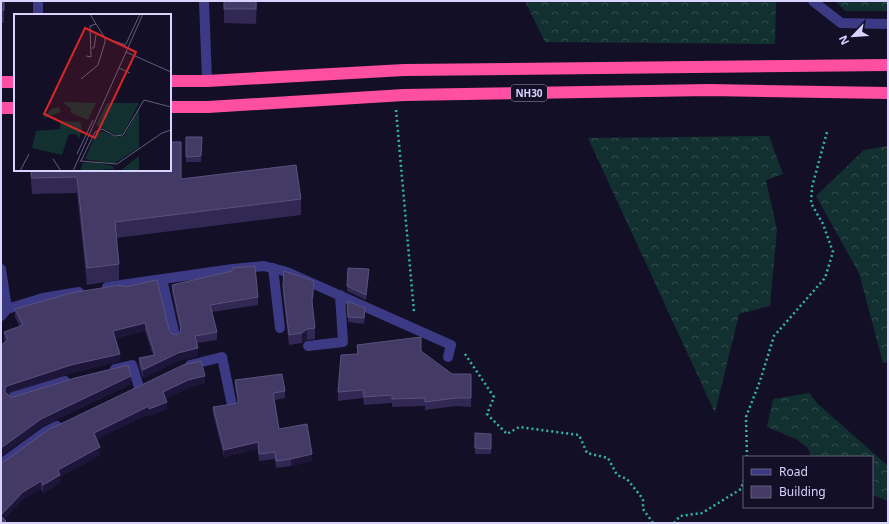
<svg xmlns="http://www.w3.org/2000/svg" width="889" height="524" viewBox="0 0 889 524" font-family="'Noto Sans',sans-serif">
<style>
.forest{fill:url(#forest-crowns)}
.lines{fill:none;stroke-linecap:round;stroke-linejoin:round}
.path{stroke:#2fb8b0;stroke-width:2.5;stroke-dasharray:2 3;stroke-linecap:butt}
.minor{stroke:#3d3a85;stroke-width:10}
.highway{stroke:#ff4fa3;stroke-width:12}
.wall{fill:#312854}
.shaded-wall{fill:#1d163a}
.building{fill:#433a66;stroke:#5a527e}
.labels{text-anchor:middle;stroke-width:4;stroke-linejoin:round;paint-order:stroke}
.shield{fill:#130f26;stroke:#9e99be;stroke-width:1}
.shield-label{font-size:10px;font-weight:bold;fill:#d9d4ff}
.inset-road{fill:none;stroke:#625e7d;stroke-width:1}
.view{fill:#d62828;fill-opacity:0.15;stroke:#d62828;stroke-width:2}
.inset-edge{fill:none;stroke:#d9d4ff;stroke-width:2}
</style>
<defs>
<pattern id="forest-crowns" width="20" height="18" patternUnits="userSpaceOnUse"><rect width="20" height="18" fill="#12302f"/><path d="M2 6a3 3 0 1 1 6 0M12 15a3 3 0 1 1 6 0" fill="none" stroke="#344d4e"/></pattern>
</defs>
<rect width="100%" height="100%" fill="#130f26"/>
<g class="forest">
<path d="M 525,1 L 776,1 L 775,44 L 545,42 Z"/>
<path d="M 835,1 L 888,1 L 888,11 L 845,11 Z"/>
<path d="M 769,136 L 783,174 L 766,180 L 777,230 L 770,306 L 739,314 L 715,413 L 588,138 Z"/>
<path d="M 888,146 L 888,362 L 883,363 L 859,273 L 816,196 L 864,150 Z"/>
<path d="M 809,393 L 818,404 L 888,466 L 888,501 L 872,495 L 872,457 L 811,457 L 808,448 L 796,439 L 767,427 L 773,399 Z"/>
</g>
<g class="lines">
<g class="path">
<path d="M 396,110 L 414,312"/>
<path d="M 465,354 L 494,397 L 487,414 L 507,434 L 519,427 L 579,435 L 587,453 L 608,458 L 617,475 L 627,479 L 643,499 L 643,509 L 653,523"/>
<path d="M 747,457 L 746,417 L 760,381 L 774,336 L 825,278 L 833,252 L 823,224 L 811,203 L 812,187 L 827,132"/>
<path d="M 674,523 L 680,516 L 702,513 L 741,489 L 744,480"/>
</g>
<g class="minor">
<path d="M 38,1 L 38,15"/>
<path d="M 204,1 L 207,81"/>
<path d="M 813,1 L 841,23 L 888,24"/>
<path d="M 273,268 L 280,328"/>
<path d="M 1,269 L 7,309"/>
<path d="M 162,279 L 175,336"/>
<path d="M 107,287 L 233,269 L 264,266 L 287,272 L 451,345 L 448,357"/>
<path d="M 1,316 L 7,309 L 43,298 L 79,292"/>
<path d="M 308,346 L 343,342 L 340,295"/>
<path d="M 190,365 L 222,357 L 232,405"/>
<path d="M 115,369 L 132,365 L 139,387"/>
<path d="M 13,397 L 65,381"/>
<path d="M 1,464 L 45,432 L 57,426"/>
</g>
<g class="highway">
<path d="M 170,81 L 207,81 L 404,70 L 888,65"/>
<path d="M 1,82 L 15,82"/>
<path d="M 170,107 L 208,107 L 404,95 L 710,90 L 888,93"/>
<path d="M 1,108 L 15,108"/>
</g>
</g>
<g class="wall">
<rect x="1" y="1" width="3" height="22"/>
<path d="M 224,1 L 257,1 L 256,24 L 224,23 Z"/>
<path d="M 186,137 L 202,137 L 201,162 L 186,162 Z"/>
<path d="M 30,170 L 170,170 L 181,179 L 301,199 L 301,215 L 116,238 L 119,264 L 119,280 L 87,285 L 77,193 L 32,194 Z"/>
<path d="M 232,268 L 258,297 L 258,305 L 212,312 L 217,332 L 217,340 L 197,343 L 198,356 L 178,361 L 143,378 L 139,366 L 139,358 L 153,355 L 145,331 L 115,338 L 120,361 L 71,373 L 6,394 L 9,396 L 13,397 L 131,384 L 41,427 L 1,456 L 1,345 L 5,342 L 4,340 L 4,332 L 20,327 L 15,317 L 15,309 L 120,286 L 125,287 L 169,330 L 171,333 L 176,335 L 180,333 L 180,330 L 172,293 L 172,285 L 232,271 Z"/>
<path d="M 369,274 L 366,300 L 347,291 L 347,286 Z"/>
<path d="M 283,285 L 314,292 L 312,305 L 315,328 L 315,339 L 307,340 L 302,343 L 289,345 L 283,295 Z"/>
<path d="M 347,301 L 365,314 L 364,324 L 348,322 Z"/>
<path d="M 357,345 L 421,351 L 452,374 L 471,374 L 471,407 L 456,406 L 425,410 L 425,406 L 392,407 L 392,403 L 364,405 L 363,398 L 338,401 L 338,392 L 357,354 Z"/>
<path d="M 183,365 L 205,383 L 188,388 L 165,399 L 167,409 L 149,416 L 149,414 L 96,439 L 100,455 L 60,477 L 60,483 L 43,493 L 41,489 L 23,499 L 4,519 L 6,523 L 1,523 L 5,461 Z"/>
<path d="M 235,380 L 285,391 L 285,398 L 275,400 L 279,429 L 312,461 L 291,466 L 276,468 L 275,459 L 259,461 L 258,449 L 224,457 L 213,414 L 213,407 L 233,404 L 238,403 L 235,387 Z"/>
<path d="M 491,434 L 491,454 L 475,454 L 475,448 Z"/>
</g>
<g class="shaded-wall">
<path d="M 369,269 L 369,274 L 366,300 L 366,295 Z"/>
<path d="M 314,281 L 314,292 L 312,311 L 312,301 Z"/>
<path d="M 145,323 L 145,331 L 113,338 L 113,331 Z"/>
<path d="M 307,329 L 307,340 L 302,343 L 302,333 Z"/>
<path d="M 198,348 L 198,356 L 178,361 L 143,378 L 143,370 L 178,353 Z"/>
<path d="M 120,354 L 120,361 L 71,373 L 7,393 L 5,396 L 5,388 L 7,386 L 71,365 Z"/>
<path d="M 131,376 L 131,384 L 41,427 L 1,456 L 1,448 L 41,419 Z"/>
<path d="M 205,376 L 205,383 L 188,388 L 163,400 L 163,392 L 188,380 Z"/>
<path d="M 167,402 L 167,409 L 149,416 L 149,409 Z"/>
<path d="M 149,406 L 149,414 L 94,441 L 94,433 Z"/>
<path d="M 258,442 L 258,449 L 224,457 L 224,450 Z"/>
<path d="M 100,447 L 100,455 L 60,477 L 60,483 L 43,493 L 43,485 L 58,470 Z"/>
<path d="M 312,454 L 312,461 L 291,466 L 291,459 Z"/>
<path d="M 41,481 L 41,489 L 23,499 L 1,523 L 1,515 L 23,492 Z"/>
</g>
<g class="building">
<rect x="1" y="1" width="3" height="9"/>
<rect x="224" y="1" width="32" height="8"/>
<path d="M 186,137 L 202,137 L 201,156 L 186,157 Z"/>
<path d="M 170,142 L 181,142 L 181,179 L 296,165 L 301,199 L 115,222 L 119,264 L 87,268 L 77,177 L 32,178 L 31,170 L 170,170 Z"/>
<path d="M 255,266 L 258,297 L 210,305 L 217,332 L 195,336 L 198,348 L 178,353 L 143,370 L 139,358 L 155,355 L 145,323 L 113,331 L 120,354 L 71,365 L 7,386 L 5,388 L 5,392 L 9,396 L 13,397 L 75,378 L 128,365 L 131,376 L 41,419 L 1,448 L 1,345 L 8,340 L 4,332 L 23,325 L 15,309 L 71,293 L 120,285 L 120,286 L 125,286 L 125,287 L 157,280 L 169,330 L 171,333 L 176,335 L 180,333 L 181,327 L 172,285 L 232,271 L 232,268 Z"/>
<path d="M 348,268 L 369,269 L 366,295 L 347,286 Z"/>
<path d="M 284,271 L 314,281 L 312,301 L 315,328 L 307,329 L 302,333 L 289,335 L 283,285 Z"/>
<path d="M 347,301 L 365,308 L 364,318 L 348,317 Z"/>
<path d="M 421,337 L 421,351 L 452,374 L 471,374 L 471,398 L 456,398 L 425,402 L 425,398 L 392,399 L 392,395 L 364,397 L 363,390 L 338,392 L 341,355 L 358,354 L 357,345 Z"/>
<path d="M 201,361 L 205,376 L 188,380 L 163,392 L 167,402 L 149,409 L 149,406 L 94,433 L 100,447 L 58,470 L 60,475 L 43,485 L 41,481 L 23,492 L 1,515 L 1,463 L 5,461 L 48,430 L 183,365 Z"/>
<path d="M 282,374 L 285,391 L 273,393 L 279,429 L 307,424 L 312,454 L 291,459 L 276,461 L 275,452 L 259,454 L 258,442 L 224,450 L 213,407 L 233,404 L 238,403 L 238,397 L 235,380 Z"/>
<path d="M 475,433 L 491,434 L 491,449 L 475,448 Z"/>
<path d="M 1,516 L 6,521 L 4,523 L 1,523 Z"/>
</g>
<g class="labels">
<rect class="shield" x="511" y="85" width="36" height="16" rx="3"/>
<g class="shield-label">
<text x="529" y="97">NH30</text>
</g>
</g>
<g transform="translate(14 14)">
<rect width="157" height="157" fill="#130f26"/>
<path d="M 125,142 L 125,157 L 106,157 ZM 79,148 L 99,152 L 100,155 L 66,157 L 69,149 Z" fill="#12302f"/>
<path d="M 49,88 L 82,89 L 74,106 L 57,99 L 57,95 ZM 93,89 L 125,89 L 109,120 L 104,122 L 82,111 ZM 45,93 L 47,98 L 28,105 L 37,95 ZM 125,95 L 125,134 L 99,150 L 71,145 L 82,119 L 88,117 L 102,123 L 110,122 ZM 46,107 L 66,108 L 68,115 L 65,125 L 62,120 L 55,120 L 48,141 L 18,134 L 22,117 L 46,115 Z" fill="#12302f"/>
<path class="inset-road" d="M 91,24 L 112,31M 112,30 L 126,0M 78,34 L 80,34 L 82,21M 112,38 L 157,58M 72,42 L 77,43 L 76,12 L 82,10 L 76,0M 105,54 L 116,59M 67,65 L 84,51 L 91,28 L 91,24 L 82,10M 63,140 L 79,106M 39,145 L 47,157M 66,147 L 103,150 L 148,119 L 157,116M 67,147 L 81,118 L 88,115 L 101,122 L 109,121 L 130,86 L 157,93M 6,157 L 15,140M 59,157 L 129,0"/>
<path class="view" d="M 71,14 L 122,38 L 81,124 L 30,100 Z"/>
<rect width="157" height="157" class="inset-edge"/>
</g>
<rect width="889" height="524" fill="none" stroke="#d9d4ff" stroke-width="4"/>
<rect x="743" y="456" width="130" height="52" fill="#130f26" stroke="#625e7d"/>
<rect x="751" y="469" width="20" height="6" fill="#3d3a85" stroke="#625e7d"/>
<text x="779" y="476" font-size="12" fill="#d9d4ff">Road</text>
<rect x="751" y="486" width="20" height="12" fill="#433a66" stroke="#625e7d"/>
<text x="779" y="496" font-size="12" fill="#d9d4ff">Building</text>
<g transform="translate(853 36) rotate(245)" stroke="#130f26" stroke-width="3" paint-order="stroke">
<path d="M0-3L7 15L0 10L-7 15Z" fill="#d9d4ff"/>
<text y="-6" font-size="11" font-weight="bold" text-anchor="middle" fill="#d9d4ff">N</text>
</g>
</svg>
